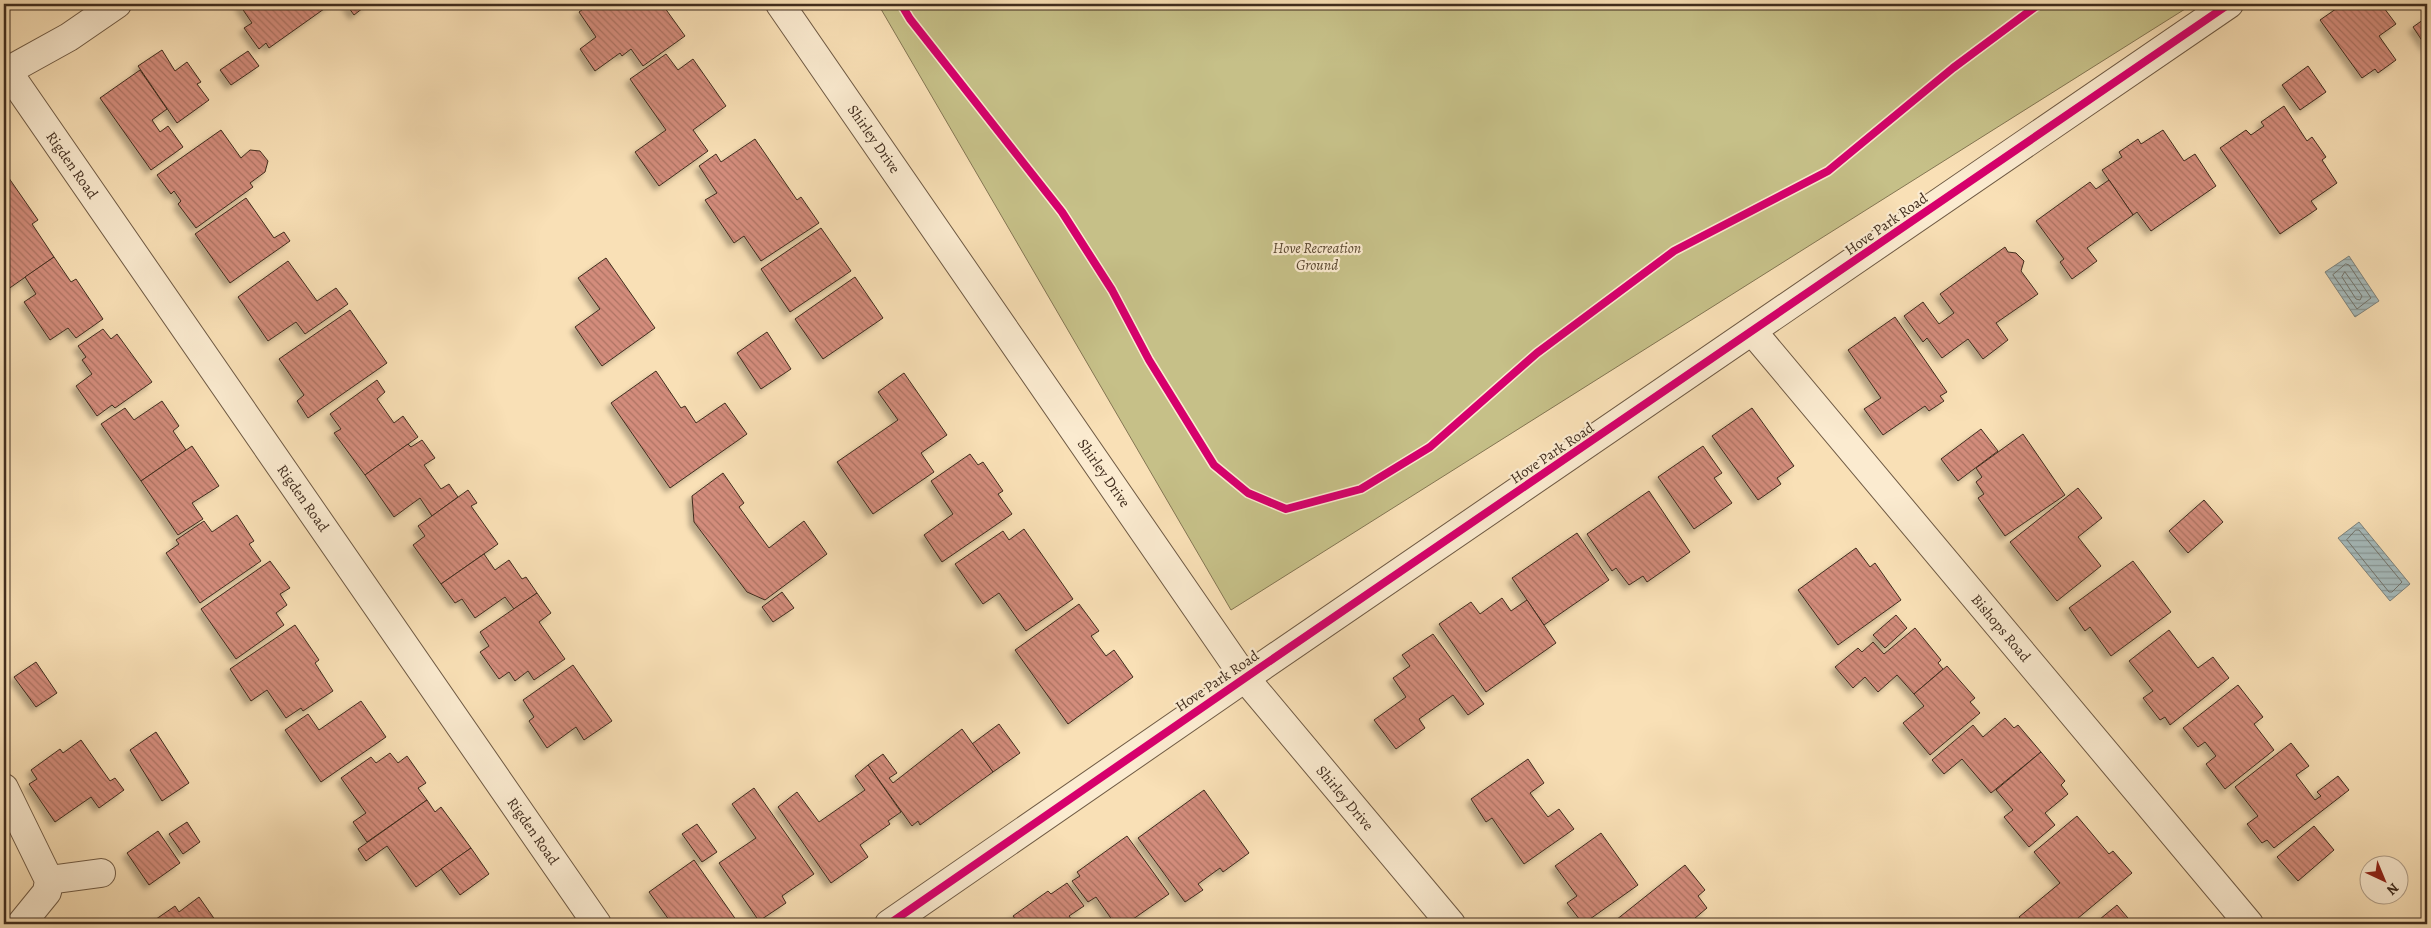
<svg xmlns="http://www.w3.org/2000/svg" width="2431" height="928" viewBox="0 0 2431 928" font-family="Alegreya,serif">
<style>
.park{fill:#c6c088;stroke:#847653}
.water{fill:url(#water-rules);stroke:#7d827c}
.lines{fill:none;stroke-linecap:round;stroke-linejoin:round}
.shore{stroke:#73746c;stroke-width:1}
.building{fill:url(#building-back-hatch);stroke:#412d1e;filter:url(#shadow)}
.minor-casing{stroke:#6f5a44;stroke-width:30}
.minor{stroke:#fbebd0;stroke-width:28}
.cycleway-casing{stroke:#fbebd0;stroke-width:11}
.cycleway{stroke:#d6006c;stroke-width:8}
.labels{text-anchor:middle;stroke-width:4.5;stroke-linejoin:round;paint-order:stroke}
.street-label{font-size:15px;fill:#412d1e;stroke:#fbebd0}
.park-label{font-size:15px;font-style:italic;fill:#5c4a33;stroke:#fbebd0}
</style>
<defs>
<pattern id="water-rules" width="6" height="5" patternUnits="userSpaceOnUse" patternTransform="scale(1.25)"><rect width="6" height="5" fill="#a5babb"/><path d="M0 2.5h6" fill="none" stroke="#889897"/></pattern>
<pattern id="building-back-hatch" width="6" height="6" patternUnits="userSpaceOnUse" patternTransform="scale(1.25)"><rect width="6" height="6" fill="#d38c7b"/><path d="M-1 5l2 2M0 0l6 6M5-1l2 2" fill="none" stroke="#ad7364"/></pattern>
<filter id="shadow"><feDropShadow dx="-4.5" dy="4.5" stdDeviation="2.5" flood-color="#0004"/></filter>
</defs>
<rect width="100%" height="100%" fill="#f9e0b6"/>
<filter id="stains"><feTurbulence type="fractalNoise" baseFrequency=".004" numOctaves="4"/><feColorMatrix values="0 0 0 0 .2 0 0 0 0 .09 0 0 0 0 .02 0 0 0 .5 -.17"/></filter>
<radialGradient id="worn" r=".72"><stop offset=".6" stop-color="#630" stop-opacity="0"/><stop offset="1" stop-color="#630" stop-opacity=".3"/></radialGradient>
<path class="park" d="M 878,4 L 2193,4 L 1231,610 Z"/>
<g class="water">
<path d="M 2349,256 L 2379,301 L 2355,317 L 2325,272 Z"/>
<path d="M 2359,522 L 2410,584 L 2390,601 L 2338,538 Z"/>
</g>
<g class="lines">
<g class="shore">
<path d="M 2346,264 L 2349,265 L 2371,298 L 2357,309 L 2333,275 Z"/>
<path d="M 2345,272 L 2362,296 L 2360,300 L 2356,299 L 2342,277 Z"/>
<path d="M 2356,530 L 2359,530 L 2402,582 L 2392,592 L 2389,592 L 2347,540 Z"/>
</g>
</g>
<g class="building">
<path d="M 239,4 L 331,4 L 269,48 L 266,43 L 259,49 L 244,28 L 252,23 Z"/>
<path d="M 346,4 L 368,4 L 354,15 Z"/>
<path d="M 590,4 L 662,4 L 685,36 L 643,66 L 631,49 L 622,56 L 620,53 L 595,71 L 580,49 L 596,37 L 579,12 Z"/>
<path d="M 2343,4 L 2381,4 L 2396,24 L 2379,36 L 2396,60 L 2378,73 L 2375,69 L 2362,78 L 2320,20 Z"/>
<path d="M 2427,17 L 2427,48 L 2413,27 Z"/>
<path d="M 162,50 L 175,71 L 187,62 L 201,82 L 197,84 L 209,100 L 177,123 L 138,66 Z"/>
<path d="M 248,51 L 259,66 L 231,85 L 220,70 Z"/>
<path d="M 666,54 L 678,70 L 693,59 L 726,106 L 693,130 L 708,151 L 659,186 L 635,152 L 666,130 L 630,79 Z"/>
<path d="M 2308,66 L 2326,92 L 2300,110 L 2282,85 Z"/>
<path d="M 140,70 L 167,109 L 152,120 L 160,132 L 168,126 L 183,147 L 151,170 L 100,98 Z"/>
<path d="M 2284,106 L 2307,141 L 2312,137 L 2326,157 L 2322,160 L 2337,183 L 2311,201 L 2317,209 L 2280,234 L 2220,148 L 2246,130 L 2251,135 L 2264,126 L 2261,122 Z"/>
<path d="M 221,130 L 241,158 L 250,150 L 260,151 L 268,161 L 265,172 L 250,183 L 253,187 L 196,228 L 178,204 L 181,201 L 174,191 L 171,194 L 157,175 Z"/>
<path d="M 2163,130 L 2184,161 L 2195,154 L 2216,186 L 2151,231 L 2137,212 L 2133,215 L 2102,170 L 2122,157 L 2119,152 L 2138,139 L 2141,144 Z"/>
<path d="M 755,139 L 797,200 L 801,197 L 819,223 L 761,261 L 744,236 L 734,243 L 705,200 L 717,193 L 699,166 L 716,154 L 721,162 Z"/>
<path d="M 4,171 L 38,220 L 32,224 L 54,257 L 4,292 Z"/>
<path d="M 2109,180 L 2133,215 L 2087,248 L 2097,261 L 2072,279 L 2060,262 L 2064,259 L 2036,221 L 2090,182 L 2096,189 Z"/>
<path d="M 246,198 L 274,238 L 284,232 L 290,241 L 230,283 L 195,234 Z"/>
<path d="M 821,228 L 851,271 L 790,312 L 761,269 Z"/>
<path d="M 2005,247 L 2008,252 L 2016,253 L 2024,261 L 2021,271 L 2038,294 L 1996,323 L 2008,340 L 1983,359 L 1968,339 L 1942,358 L 1927,338 L 1923,342 L 1904,316 L 1923,302 L 1939,324 L 1954,313 L 1940,294 Z"/>
<path d="M 54,257 L 71,282 L 76,279 L 103,319 L 76,338 L 68,328 L 50,340 L 24,302 L 36,294 L 25,277 Z"/>
<path d="M 606,258 L 655,328 L 602,366 L 575,327 L 600,309 L 578,278 Z"/>
<path d="M 288,261 L 317,301 L 336,288 L 348,304 L 305,334 L 296,322 L 268,341 L 238,297 Z"/>
<path d="M 855,277 L 883,318 L 823,359 L 795,319 Z"/>
<path d="M 350,310 L 387,363 L 308,418 L 297,401 L 304,395 L 279,359 Z"/>
<path d="M 1895,317 L 1947,392 L 1940,396 L 1944,401 L 1929,411 L 1925,406 L 1883,435 L 1864,409 L 1881,398 L 1848,350 Z"/>
<path d="M 103,329 L 111,339 L 117,334 L 152,382 L 115,408 L 112,405 L 97,416 L 76,386 L 92,374 L 82,360 L 86,357 L 78,346 Z"/>
<path d="M 767,332 L 791,369 L 761,389 L 737,353 Z"/>
<path d="M 656,371 L 681,408 L 685,406 L 696,423 L 725,403 L 747,434 L 670,488 L 611,403 Z"/>
<path d="M 904,373 L 947,435 L 921,453 L 934,472 L 873,514 L 837,462 L 898,420 L 878,392 Z"/>
<path d="M 377,380 L 385,392 L 377,399 L 394,423 L 403,416 L 418,437 L 365,475 L 334,433 L 341,429 L 330,414 Z"/>
<path d="M 162,401 L 179,426 L 173,431 L 186,450 L 141,481 L 101,424 L 125,408 L 134,420 Z"/>
<path d="M 1752,408 L 1794,466 L 1777,478 L 1781,484 L 1758,500 L 1712,436 Z"/>
<path d="M 1981,429 L 1998,451 L 1958,481 L 1941,459 Z"/>
<path d="M 2023,434 L 2065,495 L 2005,536 L 1978,498 L 1984,494 L 1976,482 L 1982,477 L 1976,468 Z"/>
<path d="M 422,440 L 435,458 L 424,465 L 441,489 L 449,484 L 458,497 L 432,516 L 420,498 L 394,517 L 365,475 L 408,444 L 411,447 Z"/>
<path d="M 192,446 L 219,486 L 192,503 L 203,519 L 178,535 L 141,481 Z"/>
<path d="M 1703,446 L 1722,473 L 1714,478 L 1732,503 L 1694,529 L 1658,477 Z"/>
<path d="M 970,454 L 978,465 L 983,462 L 1003,491 L 998,494 L 1012,514 L 942,562 L 924,535 L 953,514 L 931,481 Z"/>
<path d="M 723,473 L 744,503 L 739,507 L 769,548 L 804,521 L 827,554 L 765,600 L 747,592 L 694,522 L 692,496 Z"/>
<path d="M 2078,488 L 2102,518 L 2078,537 L 2101,566 L 2057,601 L 2010,542 Z"/>
<path d="M 468,490 L 477,503 L 471,506 L 498,544 L 441,584 L 413,545 L 425,536 L 418,526 Z"/>
<path d="M 1649,491 L 1690,552 L 1647,582 L 1643,576 L 1629,585 L 1616,568 L 1612,571 L 1587,534 Z"/>
<path d="M 2204,500 L 2223,522 L 2188,553 L 2169,531 Z"/>
<path d="M 237,515 L 254,541 L 249,544 L 261,561 L 200,603 L 166,553 L 179,544 L 176,540 L 204,521 L 212,532 Z"/>
<path d="M 1024,529 L 1073,599 L 1026,631 L 999,593 L 983,604 L 955,564 L 1003,531 L 1009,540 Z"/>
<path d="M 1577,533 L 1609,580 L 1544,625 L 1512,578 Z"/>
<path d="M 1856,548 L 1870,567 L 1875,563 L 1901,600 L 1838,645 L 1798,590 Z"/>
<path d="M 484,554 L 495,570 L 509,560 L 522,579 L 526,577 L 537,593 L 514,609 L 505,597 L 475,618 L 462,599 L 455,603 L 441,584 Z"/>
<path d="M 270,561 L 290,588 L 280,594 L 287,605 L 276,613 L 284,625 L 236,659 L 201,609 Z"/>
<path d="M 2133,561 L 2171,612 L 2111,656 L 2090,627 L 2085,631 L 2069,608 Z"/>
<path d="M 782,592 L 794,608 L 773,622 L 762,607 Z"/>
<path d="M 537,593 L 551,613 L 539,622 L 565,659 L 534,680 L 528,671 L 515,681 L 509,672 L 499,679 L 480,652 L 489,646 L 480,632 Z"/>
<path d="M 1502,598 L 1511,611 L 1527,600 L 1556,643 L 1486,692 L 1439,624 L 1471,602 L 1480,614 Z"/>
<path d="M 1079,604 L 1099,631 L 1091,636 L 1106,656 L 1114,650 L 1133,677 L 1068,724 L 1015,650 Z"/>
<path d="M 1896,615 L 1907,628 L 1885,648 L 1873,635 Z"/>
<path d="M 295,625 L 319,660 L 315,663 L 333,691 L 303,711 L 301,708 L 286,718 L 267,690 L 251,701 L 230,669 Z"/>
<path d="M 1915,628 L 1941,660 L 1938,663 L 1943,669 L 1914,694 L 1897,675 L 1878,692 L 1865,677 L 1853,688 L 1835,667 L 1858,648 L 1862,652 L 1873,642 L 1884,654 Z"/>
<path d="M 2169,630 L 2198,668 L 2213,657 L 2229,678 L 2170,725 L 2165,717 L 2160,720 L 2143,698 L 2153,691 L 2129,661 Z"/>
<path d="M 1433,634 L 1484,704 L 1468,715 L 1453,695 L 1419,719 L 1425,728 L 1396,749 L 1374,720 L 1406,697 L 1393,678 L 1410,666 L 1402,655 Z"/>
<path d="M 36,662 L 57,693 L 36,707 L 14,677 Z"/>
<path d="M 573,665 L 612,721 L 584,740 L 576,727 L 547,748 L 529,721 L 534,717 L 523,700 Z"/>
<path d="M 1947,666 L 1975,698 L 1970,702 L 1980,713 L 1930,755 L 1903,723 L 1924,706 L 1914,694 Z"/>
<path d="M 2238,685 L 2263,717 L 2254,724 L 2274,750 L 2225,789 L 2206,764 L 2216,756 L 2205,742 L 2198,747 L 2183,728 Z"/>
<path d="M 361,701 L 386,737 L 321,782 L 285,730 L 308,714 L 319,730 Z"/>
<path d="M 2005,718 L 2014,728 L 2018,725 L 2041,752 L 1991,793 L 1962,759 L 1944,774 L 1932,760 L 1973,725 L 1983,737 Z"/>
<path d="M 999,724 L 1020,753 L 993,772 L 972,744 Z"/>
<path d="M 962,729 L 993,772 L 920,825 L 918,821 L 912,826 L 868,765 L 883,754 L 897,773 L 889,778 L 893,783 Z"/>
<path d="M 156,732 L 189,783 L 162,801 L 130,750 Z"/>
<path d="M 81,740 L 110,781 L 115,778 L 124,790 L 99,808 L 91,797 L 55,822 L 29,784 L 37,779 L 31,770 L 60,749 L 63,753 Z"/>
<path d="M 2291,743 L 2309,766 L 2296,775 L 2315,800 L 2321,796 L 2317,792 L 2338,776 L 2349,790 L 2274,848 L 2267,840 L 2262,843 L 2247,824 L 2258,816 L 2235,787 Z"/>
<path d="M 2041,752 L 2065,781 L 2061,785 L 2068,794 L 2045,813 L 2055,825 L 2029,847 L 2004,817 L 2013,810 L 1996,790 Z"/>
<path d="M 390,753 L 398,763 L 407,756 L 426,783 L 418,788 L 427,800 L 367,842 L 353,822 L 366,813 L 341,778 L 371,757 L 376,763 Z"/>
<path d="M 1528,759 L 1544,783 L 1530,793 L 1548,817 L 1559,809 L 1574,829 L 1524,864 L 1492,818 L 1486,822 L 1471,799 Z"/>
<path d="M 868,765 L 901,812 L 888,821 L 890,824 L 860,845 L 868,857 L 831,883 L 778,807 L 797,792 L 819,822 L 865,790 L 855,776 Z"/>
<path d="M 754,788 L 814,874 L 782,896 L 786,903 L 759,921 L 719,863 L 756,838 L 732,804 Z"/>
<path d="M 1204,790 L 1249,853 L 1223,872 L 1220,868 L 1198,884 L 1203,890 L 1185,902 L 1138,838 Z"/>
<path d="M 427,800 L 435,812 L 441,807 L 471,848 L 416,887 L 387,846 L 366,861 L 358,849 Z"/>
<path d="M 2077,816 L 2109,854 L 2113,851 L 2132,873 L 2071,924 L 2025,924 L 2019,917 L 2060,883 L 2034,852 Z"/>
<path d="M 187,822 L 200,842 L 183,854 L 169,834 Z"/>
<path d="M 697,824 L 717,852 L 702,862 L 682,834 Z"/>
<path d="M 2314,826 L 2334,850 L 2298,881 L 2277,857 Z"/>
<path d="M 158,831 L 180,863 L 149,885 L 127,853 Z"/>
<path d="M 1601,833 L 1638,885 L 1583,924 L 1567,903 L 1577,896 L 1555,866 Z"/>
<path d="M 1127,836 L 1169,894 L 1126,924 L 1115,924 L 1096,897 L 1088,902 L 1072,881 L 1080,876 L 1077,872 Z"/>
<path d="M 471,848 L 489,874 L 460,895 L 441,869 Z"/>
<path d="M 694,860 L 739,924 L 672,924 L 649,892 Z"/>
<path d="M 1685,865 L 1705,890 L 1698,896 L 1707,908 L 1694,919 L 1697,923 L 1620,924 L 1616,920 Z"/>
<path d="M 1067,883 L 1084,906 L 1069,916 L 1075,924 L 1019,924 L 1013,916 L 1048,891 L 1051,894 Z"/>
<path d="M 199,897 L 218,924 L 149,924 L 175,906 L 179,912 Z"/>
<path d="M 2117,905 L 2133,924 L 2094,924 Z"/>
</g>
<g class="lines">
<defs>
<g id="minor">
<path d="M 780,4 L 1245,678 L 1451,924"/>
<path d="M 8,72 L 597,924"/>
<path d="M 4,73 L 69,37 L 117,4"/>
<path d="M 1753,332 L 2249,924"/>
<path d="M 4,788 L 49,880 L 47,892 L 21,924"/>
<path d="M 49,880 L 101,873"/>
<path d="M 889,924 L 1245,678 L 2229,4"/>
</g>
</defs>
<use href="#minor" class="minor-casing"/>
<use href="#minor" class="minor"/>
<defs>
<g id="cycleway">
<path d="M 901,4 L 910,19 L 1062,212 L 1112,290 L 1149,360 L 1214,465 L 1248,493 L 1286,509 L 1361,489 L 1430,447 L 1537,353 L 1674,251 L 1828,171 L 1953,68 L 2039,4"/>
<path d="M 889,924 L 1245,678 L 2229,4"/>
</g>
</defs>
<use href="#cycleway" class="cycleway-casing"/>
<use href="#cycleway" class="cycleway"/>
</g>
<g class="labels">
<g class="street-label">
<text transform="translate(874 139) rotate(55)" y="5">Shirley Drive</text>
<text transform="translate(72 165) rotate(55)" y="5">Rigden Road</text>
<text transform="translate(1886 224) rotate(-35)" y="5">Hove Park Road</text>
<text transform="translate(1552 453) rotate(-34)" y="5">Hove Park Road</text>
<text transform="translate(1104 473) rotate(55)" y="5">Shirley Drive</text>
<text transform="translate(303 498) rotate(55)" y="5">Rigden Road</text>
<text transform="translate(2001 628) rotate(50)" y="5">Bishops Road</text>
<text transform="translate(1217 681) rotate(-34)" y="5">Hove Park Road</text>
<text transform="translate(1345 798) rotate(50)" y="5">Shirley Drive</text>
<text transform="translate(533 831) rotate(55)" y="5">Rigden Road</text>
</g>
<g class="park-label">
<text x="1317" y="253">Hove Recreation<tspan x="1317" dy="17">Ground</tspan></text>
</g>
</g>
<rect width="2431" height="928" fill="none" stroke="#f9e0b6" stroke-width="20"/>
<rect x="5" y="5" width="2421" height="918" fill="none" stroke="#412d1e" stroke-width="2.5"/>
<rect x="10" y="10" width="2411" height="908" fill="none" stroke="#412d1e"/>
<g transform="translate(2384 880) rotate(136)"><circle r="24" fill="#fbebd0" stroke="#b19f89"/>
<path d="M0-4L9 19L0 12L-9 19Z" fill="#8f2418"/>
<text y="-8" font-size="14" font-weight="bold" text-anchor="middle" fill="#412d1e">N</text>
</g>
<rect width="100%" height="100%" filter="url(#stains)"/>
<rect width="100%" height="100%" fill="url(#worn)"/>
</svg>
